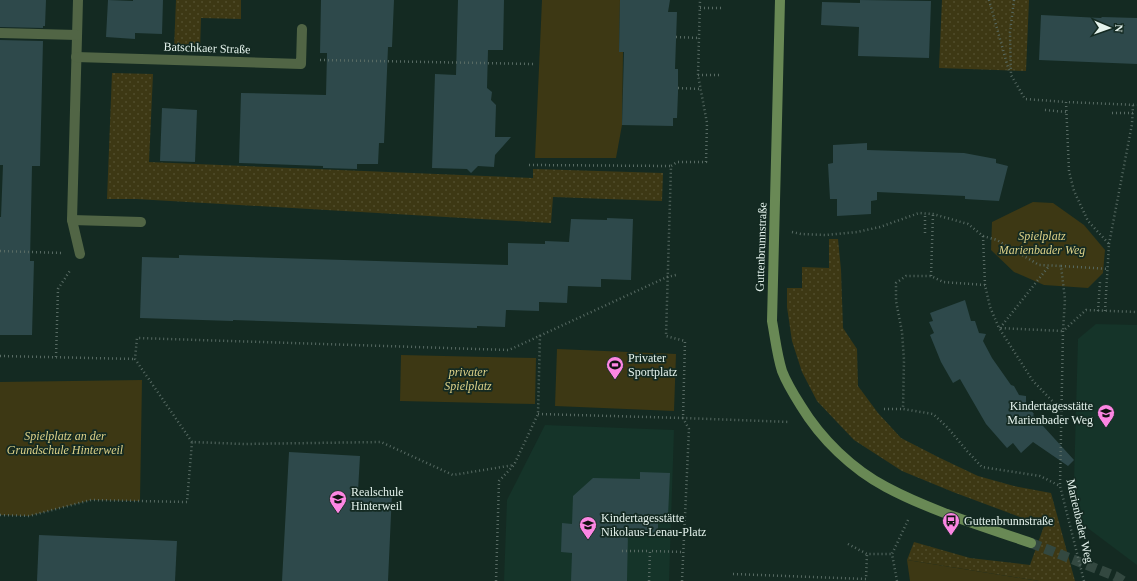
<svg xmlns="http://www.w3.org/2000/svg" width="1137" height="581" viewBox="0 0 1137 581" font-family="Georgia,serif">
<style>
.built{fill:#153429}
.grass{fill:url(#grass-dots)}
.park{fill:#3d3814}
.building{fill:#2e494b}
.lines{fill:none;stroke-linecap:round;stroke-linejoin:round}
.secondary-tunnel{stroke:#334840;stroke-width:10;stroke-dasharray:10 5;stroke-linecap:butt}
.path{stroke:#586b64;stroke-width:2.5;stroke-dasharray:1 3;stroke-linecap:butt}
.lane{stroke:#516545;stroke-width:10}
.street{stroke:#516545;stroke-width:10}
.secondary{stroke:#698955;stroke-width:10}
.labels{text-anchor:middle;stroke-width:3.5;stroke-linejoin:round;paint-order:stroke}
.street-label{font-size:12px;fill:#e5f3ed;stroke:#142a22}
.park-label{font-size:12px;font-style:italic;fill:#ddd188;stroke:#142a22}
.poi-label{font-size:12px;fill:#e5f3ed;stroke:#142a22;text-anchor:start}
</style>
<defs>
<pattern id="grass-dots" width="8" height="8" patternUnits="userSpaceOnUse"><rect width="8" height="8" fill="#3d3814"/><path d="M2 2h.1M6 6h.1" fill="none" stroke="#504c2b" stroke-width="1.8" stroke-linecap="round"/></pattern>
</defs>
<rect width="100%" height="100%" fill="#142a22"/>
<g class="built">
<path d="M 1096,324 L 1137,325 L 1137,565 L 1073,517 L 1078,339 Z"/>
<path d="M 545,425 L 674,430 L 669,581 L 504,581 L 507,500 Z"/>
</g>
<g class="grass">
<path d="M 176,0 L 241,0 L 241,19 L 201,18 L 200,50 L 174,49 Z"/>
<path d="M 942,0 L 1029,0 L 1026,71 L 939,68 Z"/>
<path d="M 112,73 L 153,74 L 149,162 L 533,178 L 533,169 L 663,173 L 662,201 L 553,197 L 551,223 L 136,199 L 107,199 Z"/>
<path d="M 829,239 L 838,239 L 841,270 L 843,328 L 857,349 L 858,386 L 878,413 L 901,438 L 940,458 L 978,476 L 1014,486 L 1051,493 L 1075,581 L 1039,581 L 907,560 L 914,542 L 970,558 L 1030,565 L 1044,526 L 953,492 L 902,471 L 854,440 L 817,401 L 802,372 L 792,341 L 787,307 L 787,288 L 802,288 L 802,267 L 829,268 Z"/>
</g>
<g class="park">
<path d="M 542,0 L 620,0 L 619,52 L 623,52 L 622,125 L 616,158 L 535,158 Z"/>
<path d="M 1033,202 L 1053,203 L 1084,225 L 1105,250 L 1103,273 L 1088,288 L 1044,285 L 1014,272 L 991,250 L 992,222 Z"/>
<path d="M 557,349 L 676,354 L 674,411 L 555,406 Z"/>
<path d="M 401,355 L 536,358 L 535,404 L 400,401 Z"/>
<path d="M 142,380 L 140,501 L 91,500 L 29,516 L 0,515 L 0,382 Z"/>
<path d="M 907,560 L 1039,581 L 910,581 Z"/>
</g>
<g class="building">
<path d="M 0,0 L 46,0 L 45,26 L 43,26 L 43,28 L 0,27 Z"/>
<path d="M 108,0 L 133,1 L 133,0 L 163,0 L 162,34 L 135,33 L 135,39 L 106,37 Z"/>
<path d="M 321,0 L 394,0 L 392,47 L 388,47 L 384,143 L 379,143 L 378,164 L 357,164 L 357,169 L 323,168 L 323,166 L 239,163 L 241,93 L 326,95 L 327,53 L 320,53 Z"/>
<path d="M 458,0 L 504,0 L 503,50 L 488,50 L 487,88 L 492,92 L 491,100 L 496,105 L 495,137 L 511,137 L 495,155 L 494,167 L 478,166 L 471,173 L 467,169 L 432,168 L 435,74 L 456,75 Z"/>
<path d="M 620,0 L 670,0 L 668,12 L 677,12 L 675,69 L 678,69 L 678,93 L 677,118 L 673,118 L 673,126 L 622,125 L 624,52 L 619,52 Z"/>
<path d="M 860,0 L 931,1 L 929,58 L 858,56 L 859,27 L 821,25 L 822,2 L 860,3 Z"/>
<path d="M 1041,15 L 1101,18 L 1102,17 L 1137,18 L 1137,64 L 1039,60 Z"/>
<path d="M 0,40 L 43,41 L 40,166 L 32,166 L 30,261 L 34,261 L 32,335 L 0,335 L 0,217 L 1,217 L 3,165 L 0,165 Z"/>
<path d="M 162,108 L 197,110 L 195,162 L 160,161 Z"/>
<path d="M 867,143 L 867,150 L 964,153 L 996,159 L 996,163 L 1008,166 L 999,201 L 965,199 L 965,196 L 877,192 L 877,200 L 871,201 L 871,214 L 837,216 L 837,199 L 830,199 L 828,164 L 833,163 L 833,145 Z"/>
<path d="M 607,218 L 633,219 L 631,280 L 601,279 L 601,287 L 568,286 L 567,303 L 539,302 L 539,311 L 506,310 L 505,327 L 477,326 L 477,328 L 233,320 L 233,321 L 140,318 L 142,257 L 179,258 L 179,255 L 508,265 L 508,243 L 545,244 L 545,241 L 569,242 L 571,219 L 607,220 Z"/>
<path d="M 965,300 L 971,321 L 975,321 L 979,333 L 986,334 L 983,341 L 992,358 L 1011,385 L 1014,386 L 1019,395 L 1026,396 L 1026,404 L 1034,414 L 1033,415 L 1074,460 L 1068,466 L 1033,442 L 1021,453 L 1013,443 L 1007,448 L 986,424 L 960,379 L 953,383 L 941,362 L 930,335 L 934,333 L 929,322 L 933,321 L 930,313 Z"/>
<path d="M 289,452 L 360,456 L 358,491 L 392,493 L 388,581 L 282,581 Z"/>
<path d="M 640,472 L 670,473 L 668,516 L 658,516 L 658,533 L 628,532 L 627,581 L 571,581 L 572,553 L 561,552 L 562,523 L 572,524 L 573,496 L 593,478 L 640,479 Z"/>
<path d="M 39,535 L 177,541 L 175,581 L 37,581 Z"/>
</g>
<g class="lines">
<path class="secondary-tunnel" d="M 1031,543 L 1115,576 L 1123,581"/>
<g class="path">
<path d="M 989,0 L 1009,71"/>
<path d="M 1014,0 L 1010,32 L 1011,75 L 1025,99 L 1066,102"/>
<path d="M 700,8 L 722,8"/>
<path d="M 676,37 L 699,38"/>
<path d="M 320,60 L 534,64"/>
<path d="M 698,75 L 720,75"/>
<path d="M 678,88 L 701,89"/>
<path d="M 1045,110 L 1066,112"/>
<path d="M 1112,113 L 1133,113"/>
<path d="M 529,165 L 671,166"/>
<path d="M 792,232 L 801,234 L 826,235 L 857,232 L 880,227 L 919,213 L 933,214 L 968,224 L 983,236 L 997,240 L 1039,265 L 1061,266 L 1065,299 L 1063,331 L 999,328"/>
<path d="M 925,233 L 925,213"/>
<path d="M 983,236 L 985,285 L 990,307 L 999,328 L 1033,381 L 1061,410"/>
<path d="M 1109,244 L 1132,124 L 1133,105"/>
<path d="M 0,251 L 61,253"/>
<path d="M 1061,266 L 1108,269"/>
<path d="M 931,276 L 933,214"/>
<path d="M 985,285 L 943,282 L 931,276 L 906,276 L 896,283 L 896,301 L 902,332 L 904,360 L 903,409 L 933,414 L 948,428 L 967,451 L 982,467 L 1040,476 L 1060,486"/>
<path d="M 1098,311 L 1100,282"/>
<path d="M 1105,311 L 1109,244 L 1088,221 L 1074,191 L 1069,171 L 1066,102 L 1137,105"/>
<path d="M 1000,328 L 1049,266"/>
<path d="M 0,356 L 135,359"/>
<path d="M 56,357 L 58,289 L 71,269"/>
<path d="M 884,409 L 903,409"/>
<path d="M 538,414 L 683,418 L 685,341 L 666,336 L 671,166 L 677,162 L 706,162 L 707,123 L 698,75 L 700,0"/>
<path d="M 192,442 L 135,359 L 137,338 L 509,350 L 667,277 L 676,275"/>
<path d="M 0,515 L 29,516 L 91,500 L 187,502 L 192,442 L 244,444 L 381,442 L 453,475 L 514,465"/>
<path d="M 848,544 L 867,554 L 892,554"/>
<path d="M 622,551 L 650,551"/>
<path d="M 733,574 L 866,579 L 867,554"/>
<path d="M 496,581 L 499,481 L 514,465 L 538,414 L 540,335"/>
<path d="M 649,581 L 650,551 L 684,552"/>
<path d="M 682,581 L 689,429 L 683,418 L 790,422"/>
<path d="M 897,581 L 892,554 L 909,518"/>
<path d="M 1084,581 L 1060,486 L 1063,331 L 1086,310 L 1137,312"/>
</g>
<path class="lane" d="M 72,220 L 141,222"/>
<g class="street">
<path d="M 78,0 L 72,220 L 80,254"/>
<path d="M 0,33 L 77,35"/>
<path d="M 76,57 L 301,64 L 302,29"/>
</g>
<path class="secondary" d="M 780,0 L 772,321 C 775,337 777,355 782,371 C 787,384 794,395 801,406 C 821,439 852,469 886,487 C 931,511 982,526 1031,543"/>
</g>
<defs>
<symbol id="stadium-pin" viewBox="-11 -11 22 30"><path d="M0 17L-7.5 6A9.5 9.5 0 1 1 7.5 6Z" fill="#fc86e3" stroke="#142a22"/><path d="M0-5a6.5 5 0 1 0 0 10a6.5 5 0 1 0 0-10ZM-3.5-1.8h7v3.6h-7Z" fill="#111"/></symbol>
<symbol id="school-pin" viewBox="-11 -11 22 30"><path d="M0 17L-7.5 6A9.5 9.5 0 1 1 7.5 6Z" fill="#fc86e3" stroke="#142a22"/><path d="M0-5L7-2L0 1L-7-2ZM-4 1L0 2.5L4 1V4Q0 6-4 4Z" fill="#111"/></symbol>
<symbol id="bus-pin" viewBox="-11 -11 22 30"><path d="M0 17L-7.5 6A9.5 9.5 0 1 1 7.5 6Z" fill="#fc86e3" stroke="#142a22"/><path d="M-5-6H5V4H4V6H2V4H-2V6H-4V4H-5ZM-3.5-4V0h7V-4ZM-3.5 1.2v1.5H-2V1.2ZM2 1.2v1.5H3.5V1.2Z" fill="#111"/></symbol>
</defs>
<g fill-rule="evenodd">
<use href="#stadium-pin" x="605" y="355" width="20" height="27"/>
<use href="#school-pin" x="1096" y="403" width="20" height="27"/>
<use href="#school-pin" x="328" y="489" width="20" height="27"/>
<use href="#bus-pin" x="941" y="511" width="20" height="27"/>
<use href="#school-pin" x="578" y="515" width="20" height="27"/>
</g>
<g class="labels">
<g class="street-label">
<text transform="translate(207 48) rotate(2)" y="4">Batschkaer Straße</text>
<text transform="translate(761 247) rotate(-88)" y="4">Guttenbrunnstraße</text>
<text transform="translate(1080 521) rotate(77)" y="4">Marienbader Weg</text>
</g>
<g class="park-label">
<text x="1042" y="240">Spielplatz<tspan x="1042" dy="14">Marienbader Weg</tspan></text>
<text x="468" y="376">privater<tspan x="468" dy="14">Spielplatz</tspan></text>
<text x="65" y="440">Spielplatz an der<tspan x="65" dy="14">Grundschule Hinterweil</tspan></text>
</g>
<g class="poi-label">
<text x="628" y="362">Privater<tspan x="628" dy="14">Sportplatz</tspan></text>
<text x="1093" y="410" text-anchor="end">Kindertagesstätte<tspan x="1093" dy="14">Marienbader Weg</tspan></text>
<text x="351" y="496">Realschule<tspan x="351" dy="14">Hinterweil</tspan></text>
<text x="601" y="522">Kindertagesstätte<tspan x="601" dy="14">Nikolaus-Lenau-Platz</tspan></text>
<text x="964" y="525">Guttenbrunnstraße</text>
</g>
</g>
<g transform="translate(1109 28) rotate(92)" stroke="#142a22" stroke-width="3" paint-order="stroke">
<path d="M0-3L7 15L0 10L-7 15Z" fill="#e5f3ed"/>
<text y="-6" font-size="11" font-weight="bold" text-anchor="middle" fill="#e5f3ed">N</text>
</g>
</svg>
